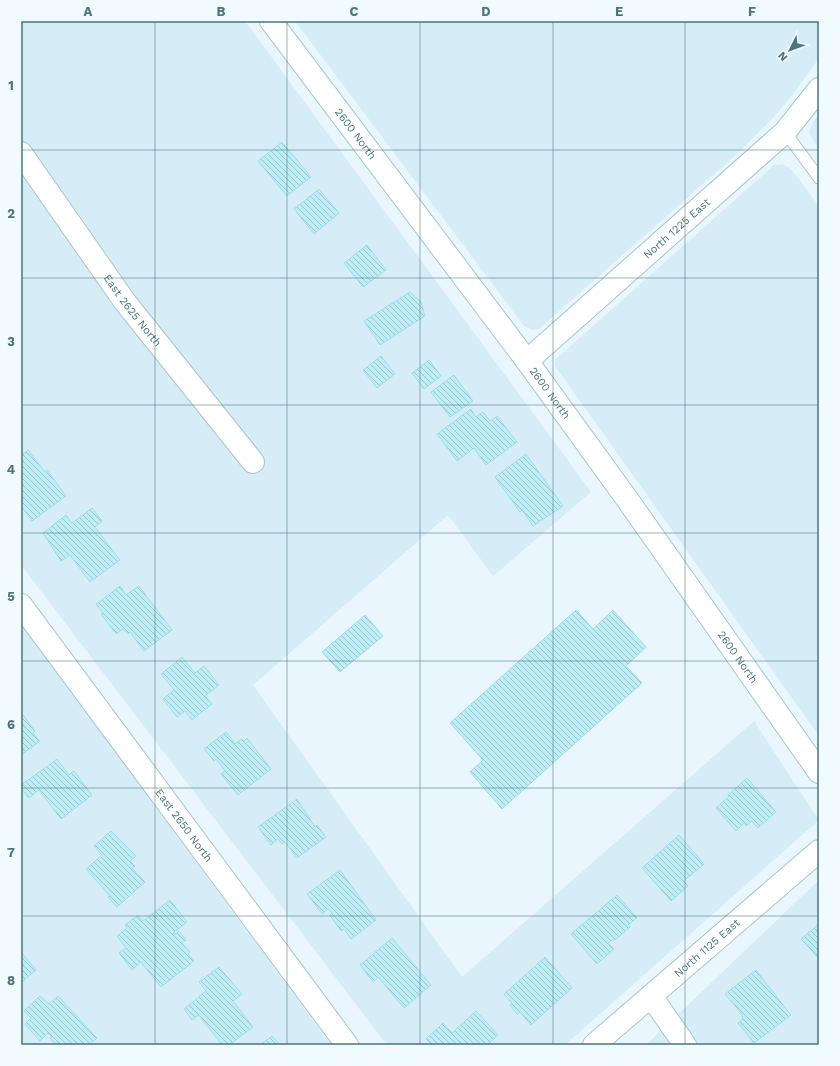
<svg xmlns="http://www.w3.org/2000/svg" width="840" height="1066" viewBox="0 0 840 1066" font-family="'Work Sans',sans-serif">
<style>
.residential{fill:#d6ecf7}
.building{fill:url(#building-back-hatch);stroke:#9cdfeb}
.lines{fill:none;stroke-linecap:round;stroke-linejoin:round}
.lane-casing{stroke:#a7c6ce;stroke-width:13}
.street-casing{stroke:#a7c6ce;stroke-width:24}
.secondary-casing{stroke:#a5c8d2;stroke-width:24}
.lane{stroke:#fff;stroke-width:11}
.street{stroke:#fff;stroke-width:22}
.secondary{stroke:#fff;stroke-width:22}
.grid{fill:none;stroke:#49767d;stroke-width:1;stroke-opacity:0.55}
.labels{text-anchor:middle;stroke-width:3;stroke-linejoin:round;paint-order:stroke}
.street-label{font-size:11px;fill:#49767d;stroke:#f1faff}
.neatline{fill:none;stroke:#49767d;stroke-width:1.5}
.grid-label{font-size:13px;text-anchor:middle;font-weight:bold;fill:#49767d}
</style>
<defs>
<pattern id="building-back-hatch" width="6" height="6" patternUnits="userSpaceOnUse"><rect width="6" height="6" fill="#bdedf7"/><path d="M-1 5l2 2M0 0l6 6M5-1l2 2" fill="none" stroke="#9cc5cd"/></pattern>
</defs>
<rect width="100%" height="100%" fill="#e9f6fe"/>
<g class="residential">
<path d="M 21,21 L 245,21 L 591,492 L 493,576 L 448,515 L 253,685 L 462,977 L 754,721 L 819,820 L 565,1045 L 387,1045 L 21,565 Z"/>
<path d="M 295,21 L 819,21 L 819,58 L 794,93 L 771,120 L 738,153 L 539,329 L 533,330 L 524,326 Z"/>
<path d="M 819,115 L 819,151 L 809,133 L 813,122 Z"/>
<path d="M 783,164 L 791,169 L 819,206 L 819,736 L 555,366 L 556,359 L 774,165 Z"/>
<path d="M 21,623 L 331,1045 L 21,1045 Z"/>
<path d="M 819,880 L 819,1045 L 646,1045 Z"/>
</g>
<g class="building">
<path d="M 282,142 L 311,177 L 287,196 L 258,161 Z"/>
<path d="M 319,189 L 339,213 L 314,234 L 294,209 Z"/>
<path d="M 367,245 L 386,270 L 363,287 L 344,263 Z"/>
<path d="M 410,292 L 421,302 L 425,316 L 380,345 L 364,321 Z"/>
<path d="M 381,356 L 395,374 L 377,388 L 363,370 Z"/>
<path d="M 429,360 L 441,376 L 424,389 L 412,373 Z"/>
<path d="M 454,375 L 473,401 L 450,417 L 431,392 Z"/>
<path d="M 471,409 L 476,417 L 483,412 L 490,421 L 497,416 L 517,442 L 486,465 L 474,448 L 457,461 L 437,434 Z"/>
<path d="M 28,450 L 45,472 L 47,470 L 66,496 L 32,521 L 21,506 L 21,451 L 23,454 Z"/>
<path d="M 526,454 L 563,506 L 533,526 L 522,510 L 520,512 L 495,477 Z"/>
<path d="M 92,508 L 102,521 L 95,527 L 120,560 L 90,582 L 70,555 L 61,561 L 43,533 L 66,515 L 72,523 Z"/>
<path d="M 120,586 L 126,595 L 139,586 L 172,630 L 144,651 L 130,632 L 128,634 L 123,629 L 116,634 L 101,614 L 103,613 L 96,604 Z"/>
<path d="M 576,610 L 593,629 L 613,610 L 646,647 L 626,666 L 642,683 L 502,809 L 470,772 L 483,760 L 450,723 Z"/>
<path d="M 365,615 L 383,636 L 340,672 L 322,652 Z"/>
<path d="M 182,657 L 195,673 L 204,666 L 219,685 L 205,696 L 212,704 L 192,720 L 185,711 L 177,717 L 163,699 L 174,690 L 161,674 Z"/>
<path d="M 21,712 L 35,731 L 33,733 L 40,741 L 21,755 Z"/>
<path d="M 226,732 L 235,744 L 242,739 L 244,741 L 247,738 L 271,769 L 238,795 L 221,774 L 225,771 L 220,764 L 216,759 L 214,761 L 204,749 Z"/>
<path d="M 57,759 L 69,775 L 74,771 L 92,795 L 61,819 L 39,790 L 29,798 L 21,788 L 21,785 Z"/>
<path d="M 747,778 L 776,812 L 758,828 L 752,821 L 746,826 L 744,823 L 736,831 L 716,808 L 729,796 L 728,795 Z"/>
<path d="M 297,799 L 315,827 L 317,825 L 326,837 L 297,858 L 285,842 L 282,844 L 278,839 L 271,845 L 258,827 Z"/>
<path d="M 111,831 L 136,856 L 130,861 L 135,866 L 132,868 L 145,882 L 117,907 L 108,897 L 110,896 L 86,869 L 102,855 L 94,846 Z"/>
<path d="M 679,835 L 704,864 L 684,881 L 688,886 L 671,901 L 642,868 Z"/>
<path d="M 340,870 L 376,920 L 351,939 L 344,929 L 341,931 L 330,915 L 332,913 L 328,909 L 322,914 L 307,894 Z"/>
<path d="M 617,895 L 637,918 L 628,925 L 630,927 L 615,940 L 614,939 L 608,943 L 614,949 L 597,964 L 571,934 Z"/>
<path d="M 170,900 L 187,922 L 173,933 L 175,934 L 179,931 L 186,940 L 182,943 L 190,952 L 188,954 L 194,961 L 161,987 L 141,962 L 132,970 L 119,953 L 126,948 L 117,936 L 127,928 L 125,925 L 138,915 L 143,921 Z"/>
<path d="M 819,924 L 819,959 L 801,939 Z"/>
<path d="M 392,938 L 431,985 L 404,1008 L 378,977 L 373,982 L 360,965 Z"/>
<path d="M 21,952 L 36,970 L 21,983 Z"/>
<path d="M 545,957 L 572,988 L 531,1025 L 520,1012 L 517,1014 L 510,1005 L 512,1003 L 504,994 Z"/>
<path d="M 219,967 L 242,994 L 233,1001 L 253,1027 L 229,1045 L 222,1045 L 199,1015 L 192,1020 L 184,1009 L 206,991 L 199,982 Z"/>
<path d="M 756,970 L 791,1015 L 754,1043 L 738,1023 L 743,1019 L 741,1013 L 725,994 Z"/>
<path d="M 40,996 L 49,1004 L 58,996 L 97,1038 L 90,1045 L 56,1045 L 50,1038 L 52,1037 L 48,1033 L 40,1041 L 25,1024 L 31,1018 L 24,1011 Z"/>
<path d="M 476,1011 L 498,1035 L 487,1045 L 432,1045 L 426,1039 L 443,1023 L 452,1033 Z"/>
<path d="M 272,1036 L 280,1045 L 260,1045 Z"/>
</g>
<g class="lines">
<defs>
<path id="lane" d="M 785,132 L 819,178"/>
<g id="street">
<path id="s1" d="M 21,153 L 125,302 L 253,462"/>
<path id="s2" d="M 527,361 L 785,132 L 819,89"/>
<path id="s3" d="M 21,605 L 347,1045"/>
<path d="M 651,996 L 685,1045"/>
<path id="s4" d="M 594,1045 L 819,851"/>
</g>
<g id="secondary">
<path id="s5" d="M 271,21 L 527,361 L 627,499 L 819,772"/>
</g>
</defs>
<use href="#lane" class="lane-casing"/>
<use href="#street" class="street-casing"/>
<use href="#secondary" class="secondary-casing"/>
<use href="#lane" class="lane"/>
<use href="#street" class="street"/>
<use href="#secondary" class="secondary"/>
</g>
<path class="grid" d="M 155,21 L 155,1045M 287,21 L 287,1045M 420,21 L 420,1045M 553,21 L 553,1045M 685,21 L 685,1045M 21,150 L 819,150M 21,278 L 819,278M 21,405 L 819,405M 21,533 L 819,533M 21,661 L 819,661M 21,788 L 819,788M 21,916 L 819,916"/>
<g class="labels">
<g class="street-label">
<text dy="4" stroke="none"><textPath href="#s5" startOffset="141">2600 North</textPath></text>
<text dy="4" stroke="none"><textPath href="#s2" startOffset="200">North 1225 East</textPath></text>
<text dy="4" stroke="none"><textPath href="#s1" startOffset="193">East 2625 North</textPath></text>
<text dy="4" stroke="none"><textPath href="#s5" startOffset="465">2600 North</textPath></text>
<text dy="4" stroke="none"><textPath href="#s5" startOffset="789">2600 North</textPath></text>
<text dy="4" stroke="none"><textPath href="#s3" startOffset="274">East 2650 North</textPath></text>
<text dy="4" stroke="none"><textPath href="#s4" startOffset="149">North 1125 East</textPath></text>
</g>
</g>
<rect width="840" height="1066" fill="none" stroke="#f1faff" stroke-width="44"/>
<g transform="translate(790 50) rotate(228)" stroke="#f1faff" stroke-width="3" paint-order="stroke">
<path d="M0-3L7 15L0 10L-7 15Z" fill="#49767d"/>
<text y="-6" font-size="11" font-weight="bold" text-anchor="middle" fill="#49767d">N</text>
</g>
<rect x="22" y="22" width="796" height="1022" class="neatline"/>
<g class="grid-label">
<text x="88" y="16">A</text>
<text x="221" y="16">B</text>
<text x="354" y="16">C</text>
<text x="486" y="16">D</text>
<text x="619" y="16">E</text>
<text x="752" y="16">F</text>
<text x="11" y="90">1</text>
<text x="11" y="218">2</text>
<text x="11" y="346">3</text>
<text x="11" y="474">4</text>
<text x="11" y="601">5</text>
<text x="11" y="729">6</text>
<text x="11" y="857">7</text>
<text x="11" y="985">8</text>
</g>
</svg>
